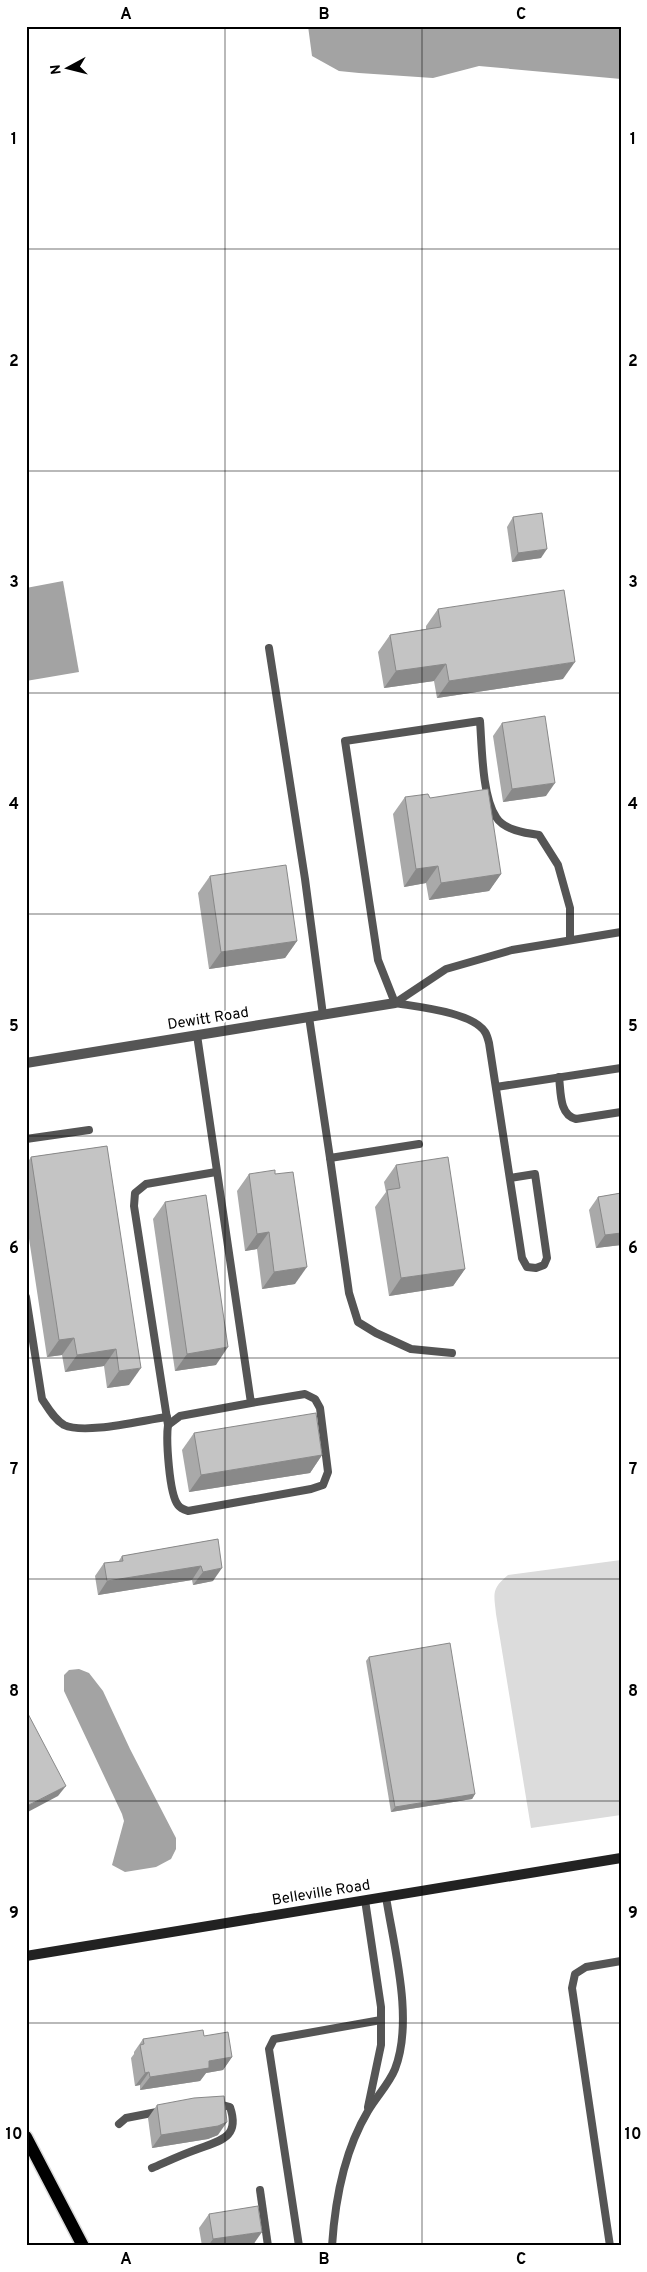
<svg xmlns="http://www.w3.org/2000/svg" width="647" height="2272" viewBox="0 0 647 2272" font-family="Overpass,sans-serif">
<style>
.green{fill:#dcdcdc}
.water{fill:#a3a3a3}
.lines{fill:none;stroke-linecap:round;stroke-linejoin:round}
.primary-casing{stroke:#dbdbdb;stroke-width:15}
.lane{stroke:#555;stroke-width:8}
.street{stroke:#555;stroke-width:10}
.secondary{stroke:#222;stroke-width:10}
.primary{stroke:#000;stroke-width:12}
.wall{fill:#a9a9a9}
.shaded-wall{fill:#898989}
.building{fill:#c4c4c4;stroke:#898989}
.grid{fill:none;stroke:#000;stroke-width:1;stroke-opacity:0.55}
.labels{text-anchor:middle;stroke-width:4.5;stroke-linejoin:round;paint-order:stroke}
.street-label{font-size:15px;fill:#000;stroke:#fff}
.neatline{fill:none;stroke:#000;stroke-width:2}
.grid-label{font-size:16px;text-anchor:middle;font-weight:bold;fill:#000}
</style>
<rect width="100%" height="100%" fill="#fff"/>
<path class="green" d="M 621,1560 L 621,1815 L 531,1828 L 496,1614 C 494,1594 491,1589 508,1575 Z"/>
<g class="water">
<path d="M 308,26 L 621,26 L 621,79 L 479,66 L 433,78 L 359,73 L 339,71 L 312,56 Z"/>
<path d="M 63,581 L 79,672 L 26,681 L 26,588 Z"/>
<path d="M 79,1669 L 89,1673 L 103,1691 L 130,1749 L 176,1838 L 176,1849 L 171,1859 L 156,1867 L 125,1872 L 112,1865 L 124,1821 L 122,1814 L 64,1691 L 64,1675 L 69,1670 Z"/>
</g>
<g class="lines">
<defs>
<path id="primary" d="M 26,2137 L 83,2246"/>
</defs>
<use href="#primary" class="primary-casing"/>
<g class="lane">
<path d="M 269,648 L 305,879 L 323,1015"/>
<path d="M 395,1003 L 378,960 L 345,741 L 480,721 C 482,747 482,796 496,817 C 504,830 525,833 539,835 L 558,865 L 570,908 L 570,940"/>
<path d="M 395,1003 C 418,1007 472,1012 485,1032 C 487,1035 488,1039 489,1043 L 522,1258 L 527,1267 L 536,1268 L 544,1265 L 547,1258 L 535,1174 L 510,1178"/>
<path d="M 395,1003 L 446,969 L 512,950 L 621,932"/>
<path d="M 309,1017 L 330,1158 L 419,1144"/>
<path d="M 197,1035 L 251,1403 L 305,1394 L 315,1399 L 320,1408 L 328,1472 L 323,1485 L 311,1489 L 188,1511 C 185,1510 180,1508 178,1505 C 169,1494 166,1439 168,1425 L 180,1416 L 251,1403"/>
<path d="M 559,1077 C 561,1092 559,1115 576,1119 L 621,1112"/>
<path d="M 496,1087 L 621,1068"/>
<path d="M 26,1139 L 89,1130"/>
<path d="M 330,1158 L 349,1293 L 358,1322 L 376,1333 L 411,1349 L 452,1353"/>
<path d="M 26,1297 L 42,1399 C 48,1408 54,1419 64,1425 C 85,1435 143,1420 167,1417"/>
<path d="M 168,1425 L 134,1206 L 135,1193 L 146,1184 L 216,1172"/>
<path d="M 365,1900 L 381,2007 L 381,2045 L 368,2107"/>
<path d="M 119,2124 L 126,2118 L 162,2111"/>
<path d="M 152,2168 C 166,2162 181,2155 195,2150 C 218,2141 241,2139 230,2107 L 215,2103"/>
<path d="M 260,2190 L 268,2246"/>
<path d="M 299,2246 L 269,2049 L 274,2039 L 381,2020"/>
<path d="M 332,2246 C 335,2200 344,2151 368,2111 C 376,2097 389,2084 395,2069 C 414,2020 394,1948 386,1897"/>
<path d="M 610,2246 L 572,1988 L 575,1974 L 586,1967 L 621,1961"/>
</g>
<path class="street" d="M 26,1063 L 395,1003"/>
<path class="secondary" d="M 26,1956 L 621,1858"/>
<use href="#primary" class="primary"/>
</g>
<g class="wall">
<path d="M 513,517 L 541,558 L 512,562 L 507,527 Z"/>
<path d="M 438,609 L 563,679 L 437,698 L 434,681 L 384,688 L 378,652 L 390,635 L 426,629 L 426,626 Z"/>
<path d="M 502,723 L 546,796 L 503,802 L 493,736 Z"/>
<path d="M 405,797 L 430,798 L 501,874 L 489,891 L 429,900 L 426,883 L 404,887 L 393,814 Z"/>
<path d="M 210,876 L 297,941 L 285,958 L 209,969 L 198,893 Z"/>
<path d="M 107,1146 L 129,1385 L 107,1388 L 104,1366 L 65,1372 L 62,1355 L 47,1357 L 26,1219 L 26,1165 L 31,1157 Z"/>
<path d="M 396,1165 L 465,1269 L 453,1286 L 389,1296 L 375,1207 L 386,1192 L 384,1182 Z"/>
<path d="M 249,1174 L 275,1174 L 295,1284 L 262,1289 L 257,1249 L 245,1251 L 237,1191 Z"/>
<path d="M 621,1193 L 621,1245 L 596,1248 L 589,1210 L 598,1197 Z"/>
<path d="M 165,1202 L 216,1365 L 175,1371 L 153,1219 Z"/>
<path d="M 194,1433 L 322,1455 L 310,1473 L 189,1492 L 182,1450 Z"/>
<path d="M 218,1539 L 213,1581 L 193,1585 L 192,1580 L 98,1595 L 95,1576 L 104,1563 L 118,1562 L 122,1556 Z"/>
<path d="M 369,1657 L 475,1794 L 472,1799 L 391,1812 L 366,1661 Z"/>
<path d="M 204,2036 L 232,2057 L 223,2070 L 206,2073 L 200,2081 L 140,2090 L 140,2085 L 135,2086 L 131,2058 L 134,2054 L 134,2052 L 143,2039 Z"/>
<path d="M 157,2105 L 218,2135 L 208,2139 L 152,2148 L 148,2118 Z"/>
<path d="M 209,2214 L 253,2245 L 248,2246 L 202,2246 L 199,2228 Z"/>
</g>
<g class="shaded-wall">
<path d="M 547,549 L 541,558 L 512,562 L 518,553 Z"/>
<path d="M 575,662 L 563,679 L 437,698 L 449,681 Z"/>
<path d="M 446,664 L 434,681 L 384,688 L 396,671 Z"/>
<path d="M 555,783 L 546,796 L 503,802 L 512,789 Z"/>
<path d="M 438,866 L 426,883 L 404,887 L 416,869 Z"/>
<path d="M 501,874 L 489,891 L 429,900 L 441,883 Z"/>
<path d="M 297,941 L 285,958 L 209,969 L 221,952 Z"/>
<path d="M 269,1232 L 257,1249 L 245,1251 L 257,1234 Z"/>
<path d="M 621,1233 L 621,1245 L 596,1248 L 605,1235 Z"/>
<path d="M 307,1267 L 295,1284 L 262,1289 L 274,1272 Z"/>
<path d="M 465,1269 L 453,1286 L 389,1296 L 401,1278 Z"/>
<path d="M 74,1338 L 62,1355 L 47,1357 L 59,1340 Z"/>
<path d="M 228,1347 L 216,1365 L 175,1371 L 187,1354 Z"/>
<path d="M 116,1349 L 104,1366 L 65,1372 L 77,1355 Z"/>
<path d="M 141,1368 L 129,1385 L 107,1388 L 119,1371 Z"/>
<path d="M 322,1455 L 310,1473 L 189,1492 L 201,1475 Z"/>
<path d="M 201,1566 L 192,1580 L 98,1595 L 107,1581 Z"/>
<path d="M 222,1568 L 213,1581 L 193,1585 L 203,1572 Z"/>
<path d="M 66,1786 L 58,1796 L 26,1813 L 27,1806 Z"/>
<path d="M 475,1794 L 472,1799 L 391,1812 L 395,1807 Z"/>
<path d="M 232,2057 L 223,2070 L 206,2073 L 200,2081 L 140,2090 L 150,2077 L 209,2061 Z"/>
<path d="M 149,2072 L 140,2085 L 135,2086 L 145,2073 Z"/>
<path d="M 227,2122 L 218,2135 L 208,2139 L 152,2148 L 161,2135 Z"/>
<path d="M 262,2232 L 253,2245 L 248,2246 L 208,2246 L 213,2239 Z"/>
</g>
<g class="building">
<path d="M 542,513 L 547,549 L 518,553 L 513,517 Z"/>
<path d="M 564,590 L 575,662 L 449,681 L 446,664 L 396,671 L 390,635 L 441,627 L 438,609 Z"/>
<path d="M 545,716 L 555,783 L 512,789 L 502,723 Z"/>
<path d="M 488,789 L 501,874 L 441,883 L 438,866 L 416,869 L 405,797 L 428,794 L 430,798 Z"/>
<path d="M 286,865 L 297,941 L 221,952 L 210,876 Z"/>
<path d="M 107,1146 L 141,1368 L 119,1371 L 116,1349 L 77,1355 L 74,1338 L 59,1340 L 31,1157 Z"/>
<path d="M 448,1157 L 465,1269 L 401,1278 L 387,1190 L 400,1188 L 396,1165 Z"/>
<path d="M 275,1170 L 275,1174 L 293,1172 L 307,1267 L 274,1272 L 269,1232 L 257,1234 L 249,1174 Z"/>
<path d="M 621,1193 L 621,1233 L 605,1235 L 598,1197 Z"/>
<path d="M 206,1195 L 228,1347 L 187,1354 L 165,1202 Z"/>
<path d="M 316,1413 L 322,1455 L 201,1475 L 194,1433 Z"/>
<path d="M 218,1539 L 222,1568 L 203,1572 L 201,1566 L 107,1581 L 104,1563 L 123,1561 L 122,1556 Z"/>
<path d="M 450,1643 L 475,1794 L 395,1807 L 369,1657 Z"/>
<path d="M 26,1710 L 66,1786 L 27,1806 L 26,1805 Z"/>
<path d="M 203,2030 L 204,2036 L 228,2032 L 232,2057 L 209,2061 L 209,2068 L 150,2077 L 149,2072 L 145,2073 L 140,2045 L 144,2044 L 143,2039 Z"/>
<path d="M 224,2096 L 227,2122 L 218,2126 L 161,2135 L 157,2105 L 194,2098 Z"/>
<path d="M 258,2206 L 262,2232 L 213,2239 L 209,2214 Z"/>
</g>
<path class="grid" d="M 225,26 L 225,2246M 422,26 L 422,2246M 26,249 L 621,249M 26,471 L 621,471M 26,693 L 621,693M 26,914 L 621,914M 26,1136 L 621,1136M 26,1358 L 621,1358M 26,1579 L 621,1579M 26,1801 L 621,1801M 26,2023 L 621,2023"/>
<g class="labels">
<g class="street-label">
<text transform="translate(208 1018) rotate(-9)" y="5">Dewitt Road</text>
<text transform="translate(321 1892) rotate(-9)" y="5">Belleville Road</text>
</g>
</g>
<rect width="647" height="2272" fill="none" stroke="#ffffff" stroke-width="55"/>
<g transform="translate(68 68) rotate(263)" stroke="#ffffff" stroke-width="4" paint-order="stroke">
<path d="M0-4L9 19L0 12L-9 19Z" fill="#000000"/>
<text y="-8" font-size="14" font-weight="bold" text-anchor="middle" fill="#000000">N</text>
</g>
<rect x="28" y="28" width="592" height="2216" class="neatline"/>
<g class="grid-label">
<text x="126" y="19">A</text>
<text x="324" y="19">B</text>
<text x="521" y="19">C</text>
<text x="14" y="144">1</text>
<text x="633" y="144">1</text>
<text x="14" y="366">2</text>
<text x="633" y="366">2</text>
<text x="14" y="587">3</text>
<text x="633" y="587">3</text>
<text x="14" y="809">4</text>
<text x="633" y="809">4</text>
<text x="14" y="1031">5</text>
<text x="633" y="1031">5</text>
<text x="14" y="1253">6</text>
<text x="633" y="1253">6</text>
<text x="14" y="1474">7</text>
<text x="633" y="1474">7</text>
<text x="14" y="1696">8</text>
<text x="633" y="1696">8</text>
<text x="14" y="1918">9</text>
<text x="633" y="1918">9</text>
<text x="14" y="2139">10</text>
<text x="633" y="2139">10</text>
<text x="126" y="2264">A</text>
<text x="324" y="2264">B</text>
<text x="521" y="2264">C</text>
</g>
</svg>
